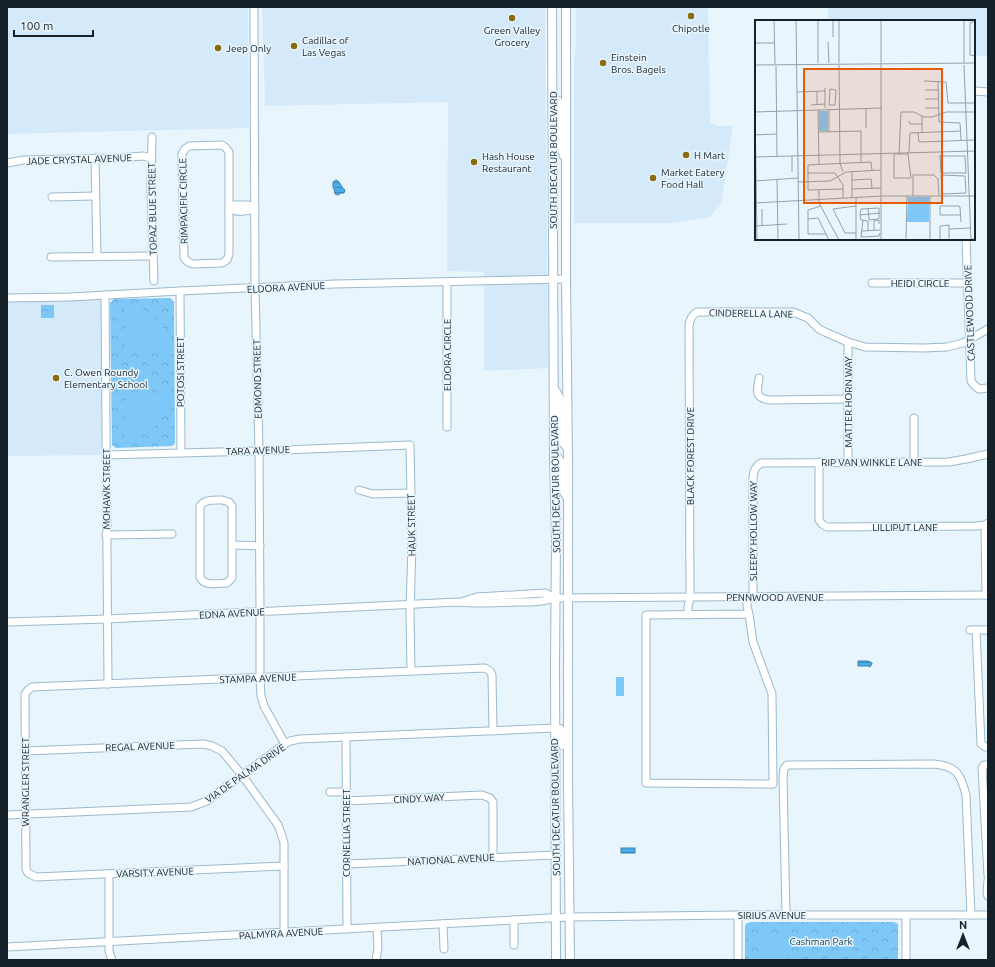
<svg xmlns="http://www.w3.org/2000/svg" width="995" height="967" viewBox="0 0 995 967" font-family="Ubuntu,sans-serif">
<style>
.built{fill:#d4eafa}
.forest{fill:url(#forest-crowns)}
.pitch{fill:#7ec8f8}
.water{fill:url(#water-rules);stroke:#3b83ae}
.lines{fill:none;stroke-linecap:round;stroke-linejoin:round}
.minor-casing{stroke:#9cb9cd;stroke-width:9}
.major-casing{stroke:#9cb9cd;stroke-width:10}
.minor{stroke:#fff;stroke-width:7}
.major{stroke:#fff;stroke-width:8}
.poi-dot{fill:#8b6c0c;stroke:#e9f5fd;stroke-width:1.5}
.labels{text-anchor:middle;stroke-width:3;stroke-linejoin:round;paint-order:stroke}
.poi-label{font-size:10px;fill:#162129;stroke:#e9f5fd;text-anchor:start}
.street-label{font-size:10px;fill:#162129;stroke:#e9f5fd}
.park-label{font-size:10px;fill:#103a52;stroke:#e9f5fd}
.inset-road{fill:none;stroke:#95a0a8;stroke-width:1}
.view{fill:#e8590c;fill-opacity:0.15;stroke:#e8590c;stroke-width:2}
.inset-edge{fill:none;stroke:#162129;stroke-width:2}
</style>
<defs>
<pattern id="forest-crowns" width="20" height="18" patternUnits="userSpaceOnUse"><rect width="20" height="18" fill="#7ec8f8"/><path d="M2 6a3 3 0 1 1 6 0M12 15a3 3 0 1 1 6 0" fill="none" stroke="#6cacd5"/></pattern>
<pattern id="water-rules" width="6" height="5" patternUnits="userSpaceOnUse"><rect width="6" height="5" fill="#4bade7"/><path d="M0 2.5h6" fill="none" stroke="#3d8cbb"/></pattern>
</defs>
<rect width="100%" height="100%" fill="#e9f5fd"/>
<g class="built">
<path d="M 7,7 L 248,7 L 249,128 L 7,134 Z"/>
<path d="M 262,7 L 545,7 L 548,368 L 484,371 L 484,272 L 447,271 L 448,102 L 265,106 Z"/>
<path d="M 576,7 L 708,7 L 710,123 L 719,126 L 733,126 L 721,204 L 710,217 L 673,223 L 574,223 L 574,67 L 576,44 Z"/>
<path d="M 828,7 L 988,7 L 988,56 L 974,56 L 974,21 L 828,21 Z"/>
<path d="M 105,295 L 106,455 L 7,456 L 7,298 Z"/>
</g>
<g class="forest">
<path d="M 170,298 L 174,302 L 175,443 L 172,446 L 116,448 L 112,445 L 110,303 L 114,299 Z"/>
<rect x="41" y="305" width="13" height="13"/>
<path d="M 750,922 L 894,922 L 898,924 L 898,960 L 745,960 L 745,927 L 746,924 Z"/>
</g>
<g class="pitch">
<path d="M 125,307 C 129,307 134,307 138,309 C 158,314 166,330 169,349 L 127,350 L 125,348 Z"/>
<path d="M 169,395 L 167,408 L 156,425 L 148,433 L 135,438 L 125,439 L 126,396 Z"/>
<rect x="616" y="677" width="8" height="19"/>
<path d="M 789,935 C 789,944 790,953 785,960 L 758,960 L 758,939 L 762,936 Z"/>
</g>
<g class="water">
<path d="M 336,180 C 340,181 341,187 345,190 L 344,193 L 341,193 L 338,195 L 335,194 L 334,189 L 333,187 L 333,182 Z"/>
<path d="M 858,661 L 868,661 L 872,663 L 872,664 L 870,667 L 868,666 L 858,666 Z"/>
<rect x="621" y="848" width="14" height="5"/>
</g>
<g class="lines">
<defs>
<g id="minor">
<path d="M 254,7 L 255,288 L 259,451 L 260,611 L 260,678 L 261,696 L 264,706 L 285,744"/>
<path d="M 974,91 L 988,92"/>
<path d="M 152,137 L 151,192 L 154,281"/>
<path d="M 222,145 L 226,148 L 229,152 L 229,254 L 227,260 L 222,263 L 193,264 L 188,262 L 184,258 L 182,154 L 185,149 L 189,146 Z"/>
<path d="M 95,158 L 97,256"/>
<path d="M 7,163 L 24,160 L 117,158 L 143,156 L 151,158"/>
<path d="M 52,197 L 95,196"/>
<path d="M 233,205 L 248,205 L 255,208 C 247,212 236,213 229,208 Z"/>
<path d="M 966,239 L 971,381 L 974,385 L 979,389 L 988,388"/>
<path d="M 51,257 L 153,256"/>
<path d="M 872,283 L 967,283"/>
<path d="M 180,291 L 181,452"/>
<path d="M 105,295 L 108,684"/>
<path d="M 7,298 L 70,297 L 180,291 L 335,284 L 566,279"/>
<path d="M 848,342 L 848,462"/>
<path d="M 759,378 C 757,391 754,398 770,400 L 848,399"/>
<path d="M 914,418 L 914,462"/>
<path d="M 447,427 L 447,282"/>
<path d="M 106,455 L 259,451 L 410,445 L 412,543 L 410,613 L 411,671"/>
<path d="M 819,462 L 819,520 L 822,524 L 827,527 L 976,526 L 985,525 L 988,523"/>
<path d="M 359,490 L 373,494 L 410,493"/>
<path d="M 222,500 L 229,502 L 232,506 L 232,578 L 227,583 C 218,583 204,587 200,577 L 200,506 C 205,499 214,500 222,500 Z"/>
<path d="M 985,525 L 986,595"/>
<path d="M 106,535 L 172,534"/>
<path d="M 232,545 L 260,546"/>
<path d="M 747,597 L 747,606 L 749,614 L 646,615 L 646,783 L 773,784 L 772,694 L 753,642 L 749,614"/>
<path d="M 753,597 L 753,477 C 754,470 755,467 761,463 L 949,462 L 966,459 L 988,454"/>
<path d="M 464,601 L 477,597 L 545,593 L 555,598"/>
<path d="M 688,615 L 688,607 L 690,597 L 689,326 C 690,319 691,316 697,312 L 793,312 L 808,318 L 819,329 L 825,332 L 848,342 L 865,347 L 924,348 L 947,347 L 963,343 L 988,329"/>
<path d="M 7,622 L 107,619 L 458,602 C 478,604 498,603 518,602 C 531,602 543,602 555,598 L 988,595"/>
<path d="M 970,630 L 988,630"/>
<path d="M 976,630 L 981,744 L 985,747 L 988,747"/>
<path d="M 346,737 L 347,929"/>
<path d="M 25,751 L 203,744 L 212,746 L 222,751 L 242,775 L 278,825 L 281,833 L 284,843 L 284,932"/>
<path d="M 988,765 L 984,765 L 982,768 L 988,875"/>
<path d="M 330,792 L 346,792"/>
<path d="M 346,801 L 482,795 L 490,798 L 493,802 L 493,857"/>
<path d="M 7,815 L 191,807 L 207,801 L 285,744 L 290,741 L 300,739 L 555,728"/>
<path d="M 347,864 L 556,855"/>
<path d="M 284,866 L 36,877 L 28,873 L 26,869 L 25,694 L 28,690 L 32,687 L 485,668 L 490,671 L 492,675 L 493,731"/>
<path d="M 109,874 L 109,951 L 112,960"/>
<path d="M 988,880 L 987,894 L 988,896"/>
<path d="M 786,915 L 783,777 L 784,769 L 787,765 L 792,765 L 934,764 C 957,766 961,775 966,795 L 971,915"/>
<path d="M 906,916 L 906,960"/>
<path d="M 514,920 L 514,945"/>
<path d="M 443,924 L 444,949"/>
<path d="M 7,947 L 569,917 L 738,915 L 988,915"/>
<path d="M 376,960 L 378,948 L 377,928"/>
<path d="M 738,960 L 738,915"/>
</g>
<g id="major">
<path d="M 552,7 L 554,459 L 556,538 L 555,666 L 556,960"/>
<path d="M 566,7 L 566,279 L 568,460 L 568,778 L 570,960"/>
<path d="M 558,101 C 559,110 556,117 566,120"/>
<path d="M 553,122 L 557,122 L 559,124 L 560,143 L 564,156"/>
<path d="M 555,390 L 559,397 L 560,401 L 560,436 L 563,443 L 568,448"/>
<path d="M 554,457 L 558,458 L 560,461 L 562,488 L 567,497"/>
<path d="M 555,728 L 560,729 L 562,735 L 563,745"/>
</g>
</defs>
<use href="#minor" class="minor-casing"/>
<use href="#major" class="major-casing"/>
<use href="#minor" class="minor"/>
<use href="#major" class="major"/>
</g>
<g class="poi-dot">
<circle cx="691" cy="16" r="4"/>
<circle cx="512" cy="18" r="4"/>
<circle cx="294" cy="46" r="4"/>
<circle cx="218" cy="48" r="4"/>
<circle cx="603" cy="63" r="4"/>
<circle cx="686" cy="155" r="4"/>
<circle cx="474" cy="162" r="4"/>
<circle cx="653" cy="178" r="4"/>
<circle cx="56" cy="378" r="4"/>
</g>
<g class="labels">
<g class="poi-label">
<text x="691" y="32" text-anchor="middle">Chipotle</text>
<text x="512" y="34" text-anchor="middle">Green Valley<tspan x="512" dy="12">Grocery</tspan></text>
<text x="302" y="44">Cadillac of<tspan x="302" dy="12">Las Vegas</tspan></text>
<text x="226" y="52">Jeep Only</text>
<text x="611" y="61">Einstein<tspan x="611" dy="12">Bros. Bagels</tspan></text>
<text x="694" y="159">H Mart</text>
<text x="482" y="160">Hash House<tspan x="482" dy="12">Restaurant</tspan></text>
<text x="661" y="176">Market Eatery<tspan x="661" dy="12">Food Hall</tspan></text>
<text x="64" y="376">C. Owen Roundy<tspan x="64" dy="12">Elementary School</tspan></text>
</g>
<g class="street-label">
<text transform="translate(79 159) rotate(-2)" y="4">JADE CRYSTAL AVENUE</text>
<text transform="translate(553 160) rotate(-90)" y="4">SOUTH DECATUR BOULEVARD</text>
<text transform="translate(183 201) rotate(-91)" y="4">RIMPACIFIC CIRCLE</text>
<text transform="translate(152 209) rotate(-91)" y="4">TOPAZ BLUE STREET</text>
<text x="920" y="287">HEIDI CIRCLE</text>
<text transform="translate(286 287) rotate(-3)" y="4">ELDORA AVENUE</text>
<text transform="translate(751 313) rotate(1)" y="4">CINDERELLA LANE</text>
<text transform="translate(969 313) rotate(-92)" y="4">CASTLEWOOD DRIVE</text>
<text transform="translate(447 355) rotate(-90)" y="4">ELDORA CIRCLE</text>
<text transform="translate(180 372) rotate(-90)" y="4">POTOSI STREET</text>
<text transform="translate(257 379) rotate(-91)" y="4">EDMOND STREET</text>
<text transform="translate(848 402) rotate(-90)" y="4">MATTER HORN WAY</text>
<text transform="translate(258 450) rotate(-2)" y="4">TARA AVENUE</text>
<text transform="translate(690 456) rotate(-90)" y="4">BLACK FOREST DRIVE</text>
<text x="872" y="466">RIP VAN WINKLE LANE</text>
<text transform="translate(555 484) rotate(-91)" y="4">SOUTH DECATUR BOULEVARD</text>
<text transform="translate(106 489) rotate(-90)" y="4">MOHAWK STREET</text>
<text transform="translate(411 525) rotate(-91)" y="4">HAUK STREET</text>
<text x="905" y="531">LILLIPUT LANE</text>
<text transform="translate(753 531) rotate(-90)" y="4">SLEEPY HOLLOW WAY</text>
<text x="775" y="601">PENNWOOD AVENUE</text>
<text transform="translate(232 613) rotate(-3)" y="4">EDNA AVENUE</text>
<text transform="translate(258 678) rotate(-2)" y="4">STAMPA AVENUE</text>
<text transform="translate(140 746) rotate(-2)" y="4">REGAL AVENUE</text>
<text transform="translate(245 773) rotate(-35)" y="4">VIA DE PALMA DRIVE</text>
<text transform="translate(25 782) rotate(-90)" y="4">WRANGLER STREET</text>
<text transform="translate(419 798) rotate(-3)" y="4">CINDY WAY</text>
<text transform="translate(555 807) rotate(-91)" y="4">SOUTH DECATUR BOULEVARD</text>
<text transform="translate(346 833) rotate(-90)" y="4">CORNELLIA STREET</text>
<text transform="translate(451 859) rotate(-3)" y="4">NATIONAL AVENUE</text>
<text transform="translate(155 872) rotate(-2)" y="4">VARSITY AVENUE</text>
<text x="772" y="919">SIRIUS AVENUE</text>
<text transform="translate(281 933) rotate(-3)" y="4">PALMYRA AVENUE</text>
</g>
<g class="park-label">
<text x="821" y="945">Cashman Park</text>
</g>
</g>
<g transform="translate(755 20)">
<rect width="220" height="220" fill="#e9f5fd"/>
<path d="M 64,91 L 73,91 L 73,111 L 64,111 ZM 153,177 L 174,177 L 174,202 L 152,202 Z" fill="#7ec8f8"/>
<path class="inset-road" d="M 19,0 L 20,44M 41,0 L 44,220M 63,0 L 63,43M 78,0 L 78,17M 84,0 L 84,43M 126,0 L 126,220M 220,1 L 215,3 L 215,35 L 220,36M 73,22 L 74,43M 0,23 L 20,23M 209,43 L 209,0M 0,45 L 220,43M 84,45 L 85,143 L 88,152M 209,45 L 216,220M 21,46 L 22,136M 169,61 L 191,62 L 193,83 L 220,83M 183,62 L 184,102 L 205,103 L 206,120M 70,68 L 70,88M 75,69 L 81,70 L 80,85 L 74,85 ZM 170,70 L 183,70M 62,71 L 62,84M 42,72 L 70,71M 170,79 L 183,79M 56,85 L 70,84M 0,88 L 2,220M 170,88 L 183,88M 74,89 L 74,112M 63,90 L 64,144M 0,92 L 127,88M 167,96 L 167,113M 154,101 L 155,104 L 167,104M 111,108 L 111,88M 64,112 L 106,111 L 106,142M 163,113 L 164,122 L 220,120M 0,115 L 21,114M 153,132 L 153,134 L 139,134 L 139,158 L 156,158 L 153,134M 154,132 L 155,113 L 206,111M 144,134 L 146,92 L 159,92 L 169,97 L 177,97 L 191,92 L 220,92M 37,136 L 37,152M 184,136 L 210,136 L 211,153 L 186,153 L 185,136M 0,137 L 220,131M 97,151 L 97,178M 52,153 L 80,153 L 88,165 L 88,178M 186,155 L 210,156 L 211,173 L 187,174 ZM 22,159 L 23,220M 97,160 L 116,159 L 117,168M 0,161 L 43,158M 43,162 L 75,161 L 91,152 L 126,150M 88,169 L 53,170 L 53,145 L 116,142 L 117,150M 97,169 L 126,168M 64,170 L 64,183 L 84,220M 158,176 L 158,155 L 179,155 L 183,159 L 184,176M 175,176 L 175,220M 0,183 L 128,176 L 220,176M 66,186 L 53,190 L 53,214 L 71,214M 101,186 L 78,189 L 90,213 L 101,213M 7,189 L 7,206M 105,195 L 106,189 L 124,188 L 124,199 L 114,200 L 113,189M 205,195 L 185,195 L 185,186 L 204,186 L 205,187 L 206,202M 53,199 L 63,198 L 74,220M 108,200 L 106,217 L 124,216 L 125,213M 1,206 L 32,204M 194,209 L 216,208M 107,211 L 125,210M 113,211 L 113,201 L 106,200 L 105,195 L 125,193M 119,211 L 119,201 L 124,200 L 124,204M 101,220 L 101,178M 151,220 L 152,176M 185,220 L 185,206 L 194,205 L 194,220M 208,220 L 220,219"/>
<path class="view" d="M 49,49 L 187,49 L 187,183 L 49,183 Z"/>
<rect width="220" height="220" class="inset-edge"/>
</g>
<rect width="995" height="967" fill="none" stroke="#162129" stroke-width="16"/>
<g transform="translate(963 935)" stroke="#e9f5fd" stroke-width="3" paint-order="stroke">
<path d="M0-3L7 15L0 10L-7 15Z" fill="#162129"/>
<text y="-6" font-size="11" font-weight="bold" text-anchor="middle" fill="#162129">N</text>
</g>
<path d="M14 30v6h79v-6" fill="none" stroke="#162129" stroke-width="2"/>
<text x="20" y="30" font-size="12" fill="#162129" stroke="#e9f5fd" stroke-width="3" paint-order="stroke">100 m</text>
</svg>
